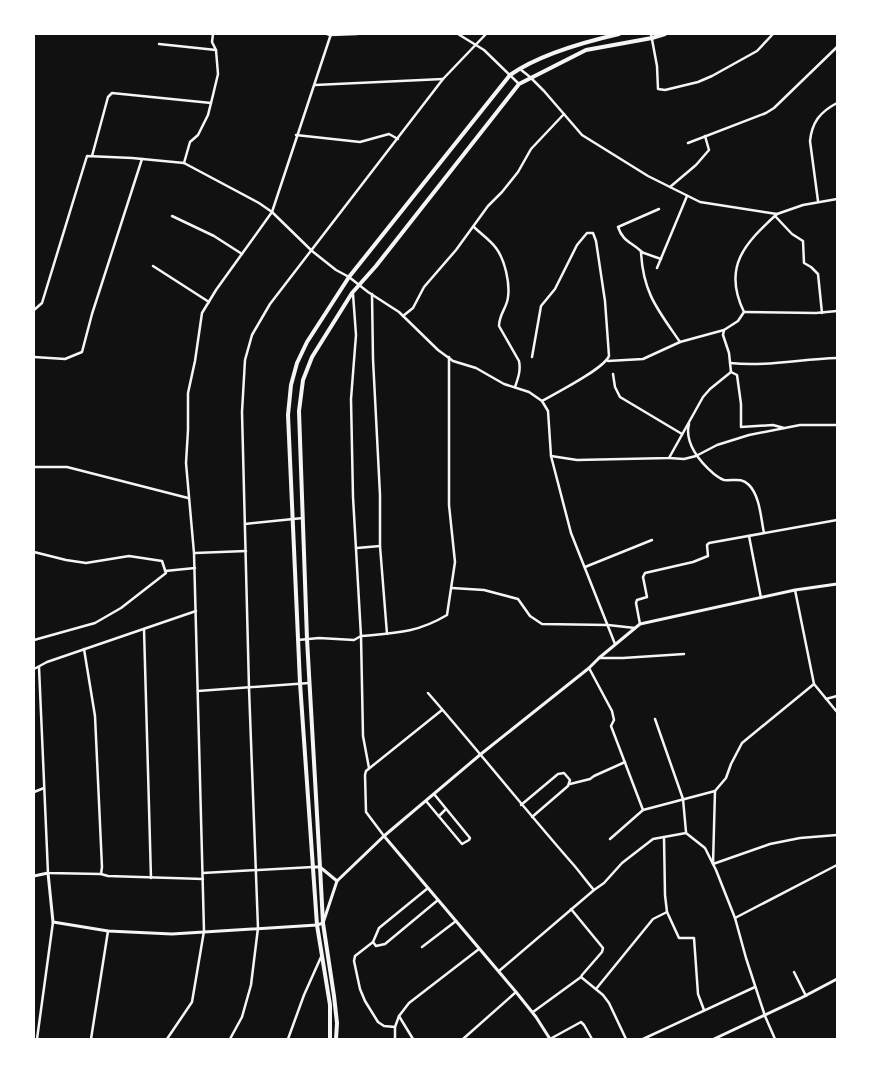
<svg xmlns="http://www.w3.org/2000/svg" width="871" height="1073" viewBox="0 0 871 1073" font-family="'Titillium Web',sans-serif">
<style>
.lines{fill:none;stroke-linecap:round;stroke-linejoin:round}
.minor{stroke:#f5f5f5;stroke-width:2.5}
.tertiary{stroke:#f5f5f5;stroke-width:3}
.secondary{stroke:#f5f5f5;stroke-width:4}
</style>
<rect width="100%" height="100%" fill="#111"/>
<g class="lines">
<g class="minor">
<path d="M 327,34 L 330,35 L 357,34"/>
<path d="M 458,34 L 484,50 L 519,84"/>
<path d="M 651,34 L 657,66 L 658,89 L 665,90 L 698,82 L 712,76 L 757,51 L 773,34"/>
<path d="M 159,44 L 216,50"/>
<path d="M 520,69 L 530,77 L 544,91 L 582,135 L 648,176 L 700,202 L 777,214 C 745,243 722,267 744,312 L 738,321 L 724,330 L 723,335 L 729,353 L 731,372"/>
<path d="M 315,85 L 443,79"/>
<path d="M 296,135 L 360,142 L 389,134 L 398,139"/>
<path d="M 688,143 L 766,113 L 774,108 L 837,47"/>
<path d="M 92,156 L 108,97 L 112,93 L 211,103"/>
<path d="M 184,163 L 190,142 L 198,135 L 208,115 L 213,95 L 218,74 L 216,50 L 212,42 L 213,34"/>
<path d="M 670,187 L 696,165 L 709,150 L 705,136"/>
<path d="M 818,201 L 810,141 C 812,122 820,112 837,103"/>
<path d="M 777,214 L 803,205 L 837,199"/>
<path d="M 172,216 L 214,236 L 242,254"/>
<path d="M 775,216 L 792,234 L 803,241 L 804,263 L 811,267 L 818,274 L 822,313"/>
<path d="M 474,227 C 481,234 490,240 496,248 C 505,260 510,283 508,297 C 507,308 499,314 499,326 L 519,361 C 521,371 518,378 515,387"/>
<path d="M 642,252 C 632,242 623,242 618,227 L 659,209"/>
<path d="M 661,259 L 641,252 C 643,293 658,310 680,342"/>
<path d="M 153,266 L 209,302"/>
<path d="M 657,268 L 687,196"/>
<path d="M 353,294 L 356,335 L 351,399 L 353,497 L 361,636 L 363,736 L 369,768"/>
<path d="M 372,294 L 373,359 L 380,495 L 380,546 L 387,634"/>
<path d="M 34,310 L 42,303 L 87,156 L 132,158 L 184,163 L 259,203 L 272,212 L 312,251 L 336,270 L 349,277 L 368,292 L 399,312 L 438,350 L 453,361 L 476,368 L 504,384 L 529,392 L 542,401 L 548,411 L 551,456 L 577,460 L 669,458 L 703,397 L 710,389 L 731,372 L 737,375 L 741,404 L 741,427 L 773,425 L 784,428"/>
<path d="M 744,312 L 816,313 L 837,311"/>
<path d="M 403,316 L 413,308 L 424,287 L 456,250 L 488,206 L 502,192 L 518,172 L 531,149 L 564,114"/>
<path d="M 34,357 L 65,359 L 82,352 L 92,314 L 142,159"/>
<path d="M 532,357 L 541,306 L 555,289 L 577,245 L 587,233 L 593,233 L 596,241 L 605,301 L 609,356 C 604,369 556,393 542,401"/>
<path d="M 608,361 L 643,359 L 680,342 L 724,330"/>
<path d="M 730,363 C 766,367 801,359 837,358"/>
<path d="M 613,374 L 615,387 L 620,397 L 682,434"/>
<path d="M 689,424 C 684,443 700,462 714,474 C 717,476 720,479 724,480 C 734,481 741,477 749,485 C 760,496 761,519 764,533"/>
<path d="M 551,456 L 571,533 L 615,644"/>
<path d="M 669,458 L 684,459 L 696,456 L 717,445 L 749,435 L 800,425 L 837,425"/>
<path d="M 34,467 L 67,467 L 188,498"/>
<path d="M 245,524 L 303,518"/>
<path d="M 749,536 L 761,598"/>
<path d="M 357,548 L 380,546"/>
<path d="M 34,552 L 66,560 L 86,563 L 129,556 L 162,561 L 166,573 L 121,608 L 95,623 L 34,640"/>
<path d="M 195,553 L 246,551"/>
<path d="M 585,567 L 652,540"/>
<path d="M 165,571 L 195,568"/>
<path d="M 452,588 L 484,590 L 518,599 L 530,616 L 542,624 L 608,625 L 635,628"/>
<path d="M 795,590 L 814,684 L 837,712"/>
<path d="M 640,624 L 636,603 L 637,600 L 647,597 L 643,577 L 645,573 L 693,562 L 708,556 L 707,545 L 709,543 L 837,520"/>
<path d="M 144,629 L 151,878"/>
<path d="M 298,640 L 319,638 L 354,640 L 361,636 C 395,633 417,633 447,615 L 455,562 L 449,505 L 449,357"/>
<path d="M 84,649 L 95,716 L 102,867 L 101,874"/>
<path d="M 599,658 L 623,658 L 684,654"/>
<path d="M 39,667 L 48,873 L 101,874 L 108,876 L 203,879"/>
<path d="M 589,668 L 612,711 L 614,720 L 611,726 L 643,810"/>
<path d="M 34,669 L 47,662 L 196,611"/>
<path d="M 198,691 L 309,683"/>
<path d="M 428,693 C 477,749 523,807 572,863 C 580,872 586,881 594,890 L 604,883 L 622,863 L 653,839 L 686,833 L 705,848 L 716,870 L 735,918 L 746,958 L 765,1016 L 775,1039"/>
<path d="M 826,699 L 837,696"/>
<path d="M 655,719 L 683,799 L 686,832"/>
<path d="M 570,784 L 590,779 L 594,776 L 625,762"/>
<path d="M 715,791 L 713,864 L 770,844 L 800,838 L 837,835"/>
<path d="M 34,792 L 44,788"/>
<path d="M 426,801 L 462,844 L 469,840 L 470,838 L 434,794"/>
<path d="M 521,805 L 558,774 L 564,773 L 570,780 L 568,786 L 532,817"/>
<path d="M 439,816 L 446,809"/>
<path d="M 384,836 L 366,812 L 365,775 L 366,771 L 442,710"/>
<path d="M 664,837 L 665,895 L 667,912 L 679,938 L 694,938 L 698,994 L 704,1010"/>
<path d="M 610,839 L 643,810 L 715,791 L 726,778 L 731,764 L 742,743 L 814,684"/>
<path d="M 203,873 L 313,867"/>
<path d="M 571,909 L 603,948 L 602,952 L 582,975 L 581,977 L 603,995 L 609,1003 L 626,1039"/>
<path d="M 735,918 L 837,865"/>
<path d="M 373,942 L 376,946 L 385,944 L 438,900"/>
<path d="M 422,947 L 456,921"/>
<path d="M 499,971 L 594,890"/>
<path d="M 794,972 L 806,996"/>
<path d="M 596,989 L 653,919 L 667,912"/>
<path d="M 533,1012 L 581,977"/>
<path d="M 399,1016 L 413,1039"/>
<path d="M 395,1027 L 384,1026 L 378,1022 L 365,1001 L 360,989 L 354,961 L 355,956 L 373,942 L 379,928 L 428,888"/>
<path d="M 37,1039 L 53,922"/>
<path d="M 91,1039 L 108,931"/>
<path d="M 167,1039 L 192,1002 L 204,931 L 194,553 L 186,463 L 188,430 L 188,393 L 195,361 L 202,313 L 216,290 L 272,212 L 331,34"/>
<path d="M 230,1039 L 242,1017 L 251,985 L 258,928 L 249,688 L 242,412 L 245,360 L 252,335 L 270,304 L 443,79 L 486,34"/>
<path d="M 288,1039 L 304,995 L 321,957"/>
<path d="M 395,1039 L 395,1027 L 399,1016 L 409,1003 L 479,949"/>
<path d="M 463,1039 L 516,992"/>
<path d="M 550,1039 L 581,1022 L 584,1025 L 592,1039"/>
<path d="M 643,1039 L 755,987"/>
</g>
<g class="tertiary">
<path d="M 384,836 L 516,992 L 536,1017 L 550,1039"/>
<path d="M 313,867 L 320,867 L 337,881"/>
<path d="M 34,876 L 48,873 L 53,922 L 108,931 L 172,934 L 317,925 L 323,923 L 337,881 L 384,836 L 481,754 L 589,668 L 599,658 L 640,624 L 795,590 L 837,584"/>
<path d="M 714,1039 L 801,998 L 837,979"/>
</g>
<g class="secondary">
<path d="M 330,1039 L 330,1005 L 317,925 L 300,683 L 288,415 L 291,385 L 297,363 L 307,342 L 349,277 L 510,75 C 540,54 584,42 619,34"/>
<path d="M 336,1039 L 337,1023 L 334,996 L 323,923 L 320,867 L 307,639 L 299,411 L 303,380 L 312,357 L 352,293 L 376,266 L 519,84 L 586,50 L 652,38 L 665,34"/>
</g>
</g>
<rect width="871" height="1073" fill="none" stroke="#ffffff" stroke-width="70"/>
</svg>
